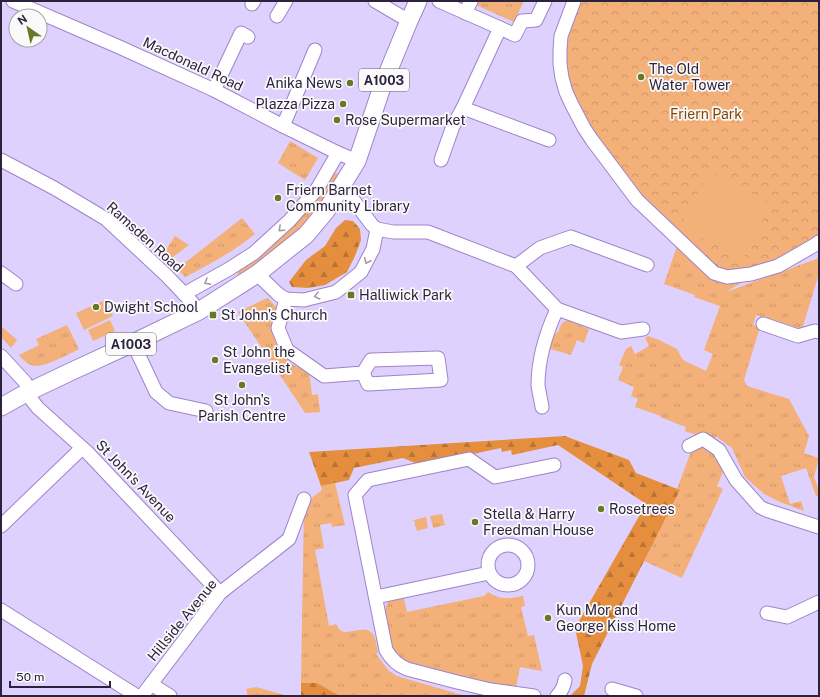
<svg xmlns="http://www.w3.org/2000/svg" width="820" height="697" viewBox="0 0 820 697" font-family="'Public Sans',sans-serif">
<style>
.grass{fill:url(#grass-tufts)}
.forest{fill:url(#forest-firs)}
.park{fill:url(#park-crowns)}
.garden{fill:#f3b079}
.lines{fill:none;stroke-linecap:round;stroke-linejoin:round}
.minor-casing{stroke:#9d84ca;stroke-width:15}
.major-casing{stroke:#9d84ca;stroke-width:19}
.minor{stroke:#fff;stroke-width:13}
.major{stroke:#fff;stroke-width:17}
.oneway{stroke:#a09ca8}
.poi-dot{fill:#677826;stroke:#fafafa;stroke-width:1.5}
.labels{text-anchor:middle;stroke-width:3.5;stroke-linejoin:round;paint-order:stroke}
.shield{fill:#fafafa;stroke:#6a6376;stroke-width:1}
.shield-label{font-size:13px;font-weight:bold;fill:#2c223e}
.street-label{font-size:14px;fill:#2c223e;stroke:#fafafa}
.poi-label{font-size:14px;fill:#2c223e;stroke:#fafafa;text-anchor:start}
.park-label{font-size:14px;fill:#7d4505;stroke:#fafafa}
</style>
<defs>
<pattern id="grass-tufts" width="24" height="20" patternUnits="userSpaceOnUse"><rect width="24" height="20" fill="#f3b079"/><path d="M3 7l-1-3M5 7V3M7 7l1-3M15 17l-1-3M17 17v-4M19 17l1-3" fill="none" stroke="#d0976a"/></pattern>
<pattern id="forest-firs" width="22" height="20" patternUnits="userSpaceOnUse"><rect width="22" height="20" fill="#e58e3e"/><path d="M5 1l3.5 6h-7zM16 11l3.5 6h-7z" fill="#ba7435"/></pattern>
<pattern id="park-crowns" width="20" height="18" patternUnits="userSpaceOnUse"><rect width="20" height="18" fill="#f3b079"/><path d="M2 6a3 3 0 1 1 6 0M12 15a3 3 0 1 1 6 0" fill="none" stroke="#d0976a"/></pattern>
</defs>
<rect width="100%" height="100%" fill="#dfd1fd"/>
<g class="grass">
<path d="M 478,1 L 524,1 L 514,22 L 476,5 Z"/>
<path d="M 290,141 L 318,158 L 305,180 L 278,163 Z"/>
<path d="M 332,172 L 341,175 L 306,226 L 276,252 L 239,276 L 235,270 C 263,249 293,230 315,202 C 322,193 327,182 332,172 Z"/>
<path d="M 242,218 L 255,234 C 233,252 210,264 185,277 L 177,269 Z"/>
<path d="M 175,236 L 189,245 L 169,260 L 163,254 Z"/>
<path d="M 677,246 L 726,292 L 819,258 L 819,274 L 802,329 L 756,315 L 753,325 L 760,327 L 744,380 L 747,386 L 789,399 L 809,436 L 804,453 L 819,458 L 814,477 L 819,491 L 819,495 L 816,496 L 806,468 L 781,476 L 790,504 L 801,501 L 804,511 L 780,502 L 764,494 L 745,477 L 732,448 L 717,437 L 704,438 L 685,431 L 686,427 L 660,417 L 661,416 L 635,407 L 638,399 L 631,396 L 634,387 L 618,380 L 623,367 L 619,365 L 626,349 L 631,346 L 635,354 L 649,346 L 645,338 L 648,336 L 659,340 L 677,349 L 683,360 L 706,371 L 713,354 L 704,350 L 720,306 L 694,297 L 695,295 L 664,284 Z"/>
<path d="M 268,298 L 276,307 L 277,310 C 276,318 274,327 274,335 C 275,346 283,358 292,364 C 296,367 305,370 308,373 C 311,377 311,390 312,395 L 318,394 L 320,412 L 305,413 L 238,312 L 265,299 Z"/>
<path d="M 567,320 L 589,329 L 584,343 L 577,340 L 571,355 L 550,349 L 549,339 L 554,334 L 558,332 L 562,323 Z"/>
<path d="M 67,325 L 79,349 C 69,354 40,370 31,365 C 26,363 22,359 19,355 L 39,345 L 36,339 Z"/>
<path d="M 1,326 L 17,340 L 11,348 L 1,337 Z"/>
<path d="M 699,447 C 715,449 718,459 723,472 L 717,486 L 723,489 L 682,578 L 644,561 L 680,490 L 677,489 L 690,454 L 694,450 Z"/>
<path d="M 335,483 L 345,525 L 332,527 L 331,523 L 320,525 L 324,548 L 315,550 L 329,626 L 336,624 C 338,626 338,628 340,630 C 348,637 364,623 373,634 C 376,639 377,647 378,652 L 376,654 L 389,671 L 397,676 L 455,693 L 468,696 L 340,696 L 317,683 L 301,683 L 304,504 L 322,490 L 321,486 Z"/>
<path d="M 442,514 L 445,525 L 433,528 L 430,516 Z"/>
<path d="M 426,517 L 428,528 L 417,531 L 414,520 Z"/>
<path d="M 488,592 C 500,600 508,599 523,596 L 525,606 L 521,607 L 528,636 L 534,635 L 542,671 L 520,667 L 516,688 L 461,678 L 408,663 L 396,656 L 391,646 L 384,616 L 385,610 L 388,602 L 391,599 L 403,594 L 407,612 L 484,596 Z"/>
<path d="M 256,687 L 288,696 L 248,696 L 246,689 Z"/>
</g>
<g class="forest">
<path d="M 345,220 L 353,221 L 360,229 L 361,240 L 355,256 L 347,272 L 325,285 L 308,288 L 292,287 L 289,282 L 306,260 L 325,246 L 336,228 Z"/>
<path d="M 565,436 L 629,460 L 636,473 L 680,490 L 592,664 L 584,696 L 570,696 L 580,686 L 583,666 L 575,628 L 646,504 L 558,445 L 512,455 L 511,450 L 502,452 L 501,448 L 420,465 L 403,458 L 354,468 L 349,480 L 321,486 L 309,452 Z"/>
<path d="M 301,683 L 317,683 L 340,696 L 301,696 Z"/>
</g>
<path class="park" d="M 567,1 L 819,1 L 819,235 L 726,292 L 632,204 L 561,94 Z"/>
<g class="garden">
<path d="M 710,171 L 771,204 L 743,259 L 680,226 Z"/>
<path d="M 105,300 L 113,316 L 84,330 L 76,313 Z"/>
<path d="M 110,320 L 115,331 L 93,341 L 88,330 Z"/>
</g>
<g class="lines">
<defs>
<g id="minor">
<path d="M 13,1 L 117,46 L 214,90 L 283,126 L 338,153 L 357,161"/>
<path d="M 375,1 L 409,21"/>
<path d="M 439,1 L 500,28 L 463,108 L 549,140"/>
<path d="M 574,1 L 561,36 L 560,50 L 560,64 L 562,78 L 566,92 L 572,105 L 584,128 L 592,140 L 637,200 L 714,273 L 727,277 L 751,274 L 778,266 L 813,246 L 819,242"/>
<path d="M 252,4 L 254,1"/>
<path d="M 465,13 L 471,1"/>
<path d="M 277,16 L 286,1"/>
<path d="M 500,28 L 515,35 L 522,21 L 536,20 L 545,1"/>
<path d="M 214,90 L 241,33 L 248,37"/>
<path d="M 283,126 L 315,50"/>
<path d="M 1,160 L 54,188 L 106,219 L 166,275 L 190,300 L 199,311"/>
<path d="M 441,160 L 453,126 L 463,108"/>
<path d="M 341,188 L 354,201 L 372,225 L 377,229 L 393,232 L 428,232 L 516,266 L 557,309 L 621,332 L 643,329"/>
<path d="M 516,266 L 540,248 L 571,237 L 647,265"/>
<path d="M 1,273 L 16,284"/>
<path d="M 257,274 L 279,295 L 286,299 L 304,300 L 336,292 L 361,272 L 373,249 L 377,229"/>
<path d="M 184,294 L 229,269 L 254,253 L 290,220 L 317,189 L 338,153"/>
<path d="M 286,299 L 278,328 L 287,350 L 324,376 L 363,373 L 368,384 L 441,380 L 438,358 L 371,360 L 363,373"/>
<path d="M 763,324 L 798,336 L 815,331 L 819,332"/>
<path d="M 133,343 L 156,392 L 169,403 L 206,411"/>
<path d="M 1,356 L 25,382 L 31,391"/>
<path d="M 26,393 L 38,408 L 87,452 L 220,593"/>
<path d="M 542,407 C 541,400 539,393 538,385 C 538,358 546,333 557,309"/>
<path d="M 689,446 L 703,439 L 719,450 L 736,480 L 760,507 L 766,510 L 819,527"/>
<path d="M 1,526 L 82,448"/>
<circle cx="508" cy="565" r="20"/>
<path d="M 376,597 L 489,573"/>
<path d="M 1,610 L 137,696"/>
<path d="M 767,613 L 787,617 L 819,602"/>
<path d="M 151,684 L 170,696"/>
<path d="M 612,689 L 636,696"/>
<path d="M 142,696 L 220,593 L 289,539 L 304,499"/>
<path d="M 534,696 L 491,690 L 457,682 L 407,669 C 397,665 391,659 386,650 L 355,495 L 368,480 L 469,459 L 495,477 L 554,465"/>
<path d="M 557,696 C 562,691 564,686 565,680"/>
</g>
<path id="major" d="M 1,407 L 26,393 L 70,372 L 133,343 L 199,311 L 257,274 L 306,235 L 326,211 L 357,161 L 383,84 L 409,21 L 418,1"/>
</defs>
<use href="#minor" class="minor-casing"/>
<use href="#major" class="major-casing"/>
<use href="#minor" class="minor"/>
<use href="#major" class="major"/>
</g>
<defs><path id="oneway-chevron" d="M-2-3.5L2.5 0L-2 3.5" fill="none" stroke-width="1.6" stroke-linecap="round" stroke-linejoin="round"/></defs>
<g class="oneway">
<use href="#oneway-chevron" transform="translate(281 229) rotate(138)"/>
<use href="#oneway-chevron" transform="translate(367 261) rotate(116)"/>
<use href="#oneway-chevron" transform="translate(207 282) rotate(151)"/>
<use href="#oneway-chevron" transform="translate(317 296) rotate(166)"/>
</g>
<g class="poi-dot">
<circle cx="641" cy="77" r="4"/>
<circle cx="350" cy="83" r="4"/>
<circle cx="343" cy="104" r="4"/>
<circle cx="337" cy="120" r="4"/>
<circle cx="278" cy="198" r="4"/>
<rect x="347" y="291" width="8" height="8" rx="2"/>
<circle cx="96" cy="307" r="4"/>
<rect x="209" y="311" width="8" height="8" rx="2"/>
<circle cx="215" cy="360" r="4"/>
<circle cx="242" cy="385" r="4"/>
<circle cx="601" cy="509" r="4"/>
<circle cx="475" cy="522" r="4"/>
<circle cx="548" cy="618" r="4"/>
</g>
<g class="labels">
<g class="shield">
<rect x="359" y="69" width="50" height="22" rx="3"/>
<rect x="106" y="333" width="50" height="22" rx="3"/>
</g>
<g class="shield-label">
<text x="384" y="85">A1003</text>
<text x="131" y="349">A1003</text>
</g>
<g class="street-label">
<text transform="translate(193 64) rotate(25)" y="5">Macdonald Road</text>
<text transform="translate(145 237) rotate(42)" y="5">Ramsden Road</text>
<text transform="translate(136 481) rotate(46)" y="5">St John's Avenue</text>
<text transform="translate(182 620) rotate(-51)" y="5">Hillside Avenue</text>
</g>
<g class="poi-label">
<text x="649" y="74">The Old<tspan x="649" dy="16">Water Tower</tspan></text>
<text x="342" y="88" text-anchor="end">Anika News</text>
<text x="335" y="109" text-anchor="end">Plazza Pizza</text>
<text x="345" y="125">Rose Supermarket</text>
<text x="286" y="195">Friern Barnet<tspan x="286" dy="16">Community Library</tspan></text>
<text x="359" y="300">Halliwick Park</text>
<text x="104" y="312">Dwight School</text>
<text x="221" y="320">St John's Church</text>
<text x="223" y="357">St John the<tspan x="223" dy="16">Evangelist</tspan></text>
<text x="242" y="405" text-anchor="middle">St John's<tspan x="242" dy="16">Parish Centre</tspan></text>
<text x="609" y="514">Rosetrees</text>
<text x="483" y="519">Stella &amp; Harry<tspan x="483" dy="16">Freedman House</tspan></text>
<text x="556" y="615">Kun Mor and<tspan x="556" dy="16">George Kiss Home</tspan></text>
</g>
<g class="park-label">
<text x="706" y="119">Friern Park</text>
</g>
</g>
<rect width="820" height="697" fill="none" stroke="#2c223e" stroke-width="4"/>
<g transform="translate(28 28) rotate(326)"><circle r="19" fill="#fafafa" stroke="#a8a4af"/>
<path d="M0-3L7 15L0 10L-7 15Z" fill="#677826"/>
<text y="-6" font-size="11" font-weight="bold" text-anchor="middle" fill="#2c223e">N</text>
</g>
<path d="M10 681v6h100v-6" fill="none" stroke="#2c223e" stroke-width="2"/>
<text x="16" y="681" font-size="12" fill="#2c223e" stroke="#fafafa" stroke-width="3" paint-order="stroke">50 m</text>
</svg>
